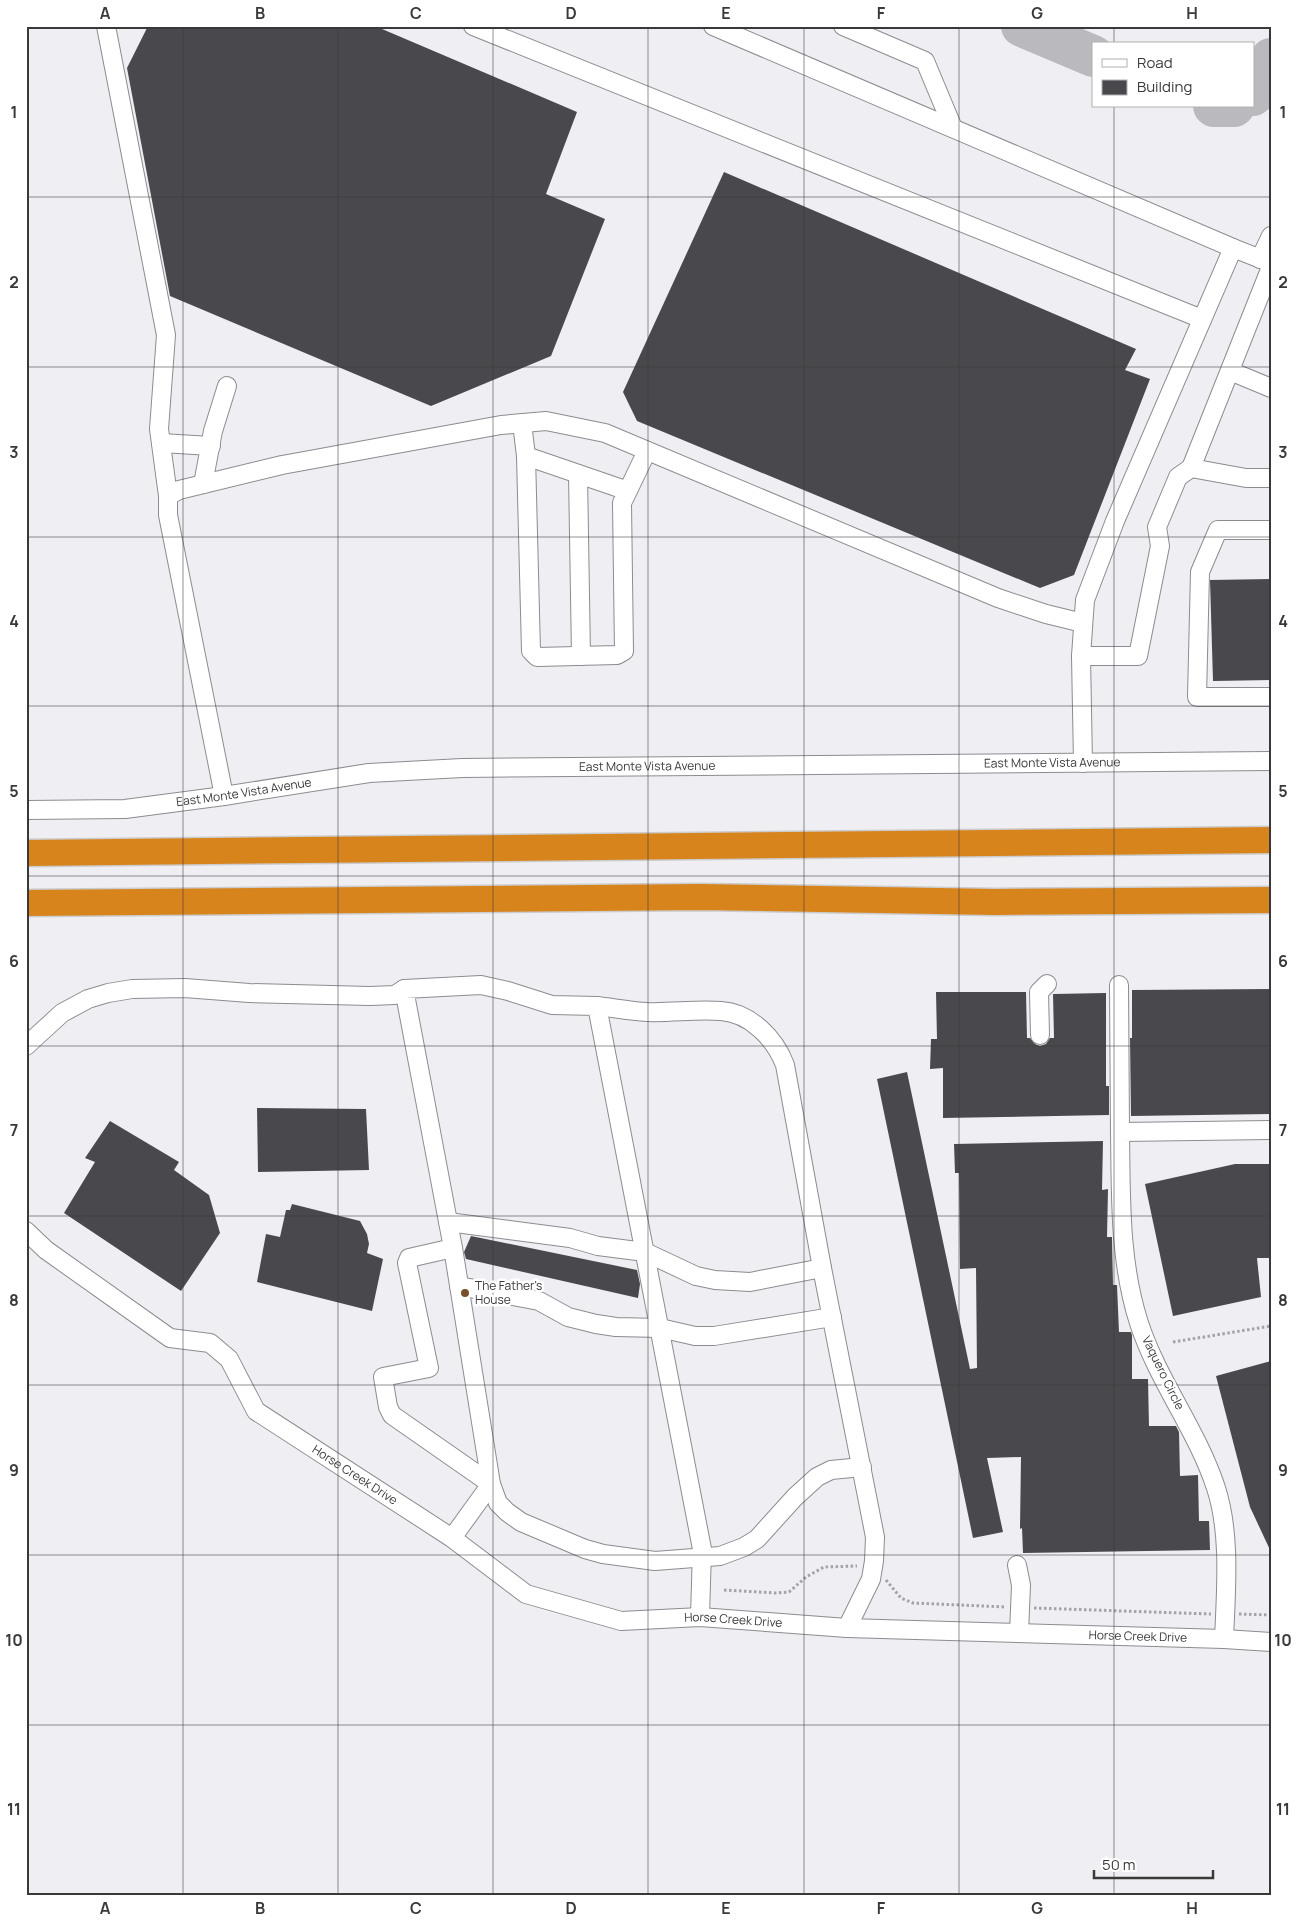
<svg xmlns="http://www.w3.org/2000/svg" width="1297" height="1922" viewBox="0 0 1297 1922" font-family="Manrope,sans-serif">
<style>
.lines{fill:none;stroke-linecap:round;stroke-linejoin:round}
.taxiway{stroke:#bababe;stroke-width:42}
.building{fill:#49494d}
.minor-casing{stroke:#8c8c90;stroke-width:20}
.highway-casing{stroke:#ccc;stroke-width:29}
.path{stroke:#a4a4a7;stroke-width:3;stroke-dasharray:2.5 2.5;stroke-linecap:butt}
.minor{stroke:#fff;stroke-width:18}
.highway{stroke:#d7841d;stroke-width:26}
.grid{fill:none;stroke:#39393a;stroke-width:1;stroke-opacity:0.55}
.poi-dot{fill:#76512c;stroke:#fff;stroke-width:2}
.labels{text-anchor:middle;stroke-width:5;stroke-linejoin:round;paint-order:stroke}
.street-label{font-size:12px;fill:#39393a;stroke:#fff}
.poi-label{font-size:12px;fill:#39393a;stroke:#fff;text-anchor:start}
.neatline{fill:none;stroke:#39393a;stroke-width:2}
.grid-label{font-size:16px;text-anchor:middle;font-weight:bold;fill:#39393a}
</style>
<rect width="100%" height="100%" fill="#efeff3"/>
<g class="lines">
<g class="taxiway">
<path d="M 1022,26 L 1093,56"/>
<path d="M 1253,95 L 1256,92 L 1271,59"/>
<path d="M 1214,106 L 1234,106"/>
</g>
</g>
<g class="building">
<path d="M 148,26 L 375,26 L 577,112 L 546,194 L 605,219 L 551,356 L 431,406 L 170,296 L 127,68 Z"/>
<path d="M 724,172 L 1136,349 L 1125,370 L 1150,379 L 1074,575 L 1040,588 L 637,421 L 623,392 Z"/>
<path d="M 1271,579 L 1271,680 L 1213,681 L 1210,580 Z"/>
<path d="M 1271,989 L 1271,1114 L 1131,1116 L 1130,1038 L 1132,1038 L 1132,990 Z"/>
<path d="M 936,992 L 1026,992 L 1027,1038 L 1030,1038 L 1035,1044 L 1040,1046 L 1046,1044 L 1050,1038 L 1054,1038 L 1053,994 L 1106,993 L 1106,1086 L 1109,1086 L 1109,1115 L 943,1118 L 943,1068 L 930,1069 L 931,1039 L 937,1039 Z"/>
<path d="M 907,1072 L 970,1369 L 977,1368 L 976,1268 L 960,1269 L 959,1173 L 955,1173 L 954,1144 L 1103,1141 L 1102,1190 L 1108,1189 L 1107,1237 L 1112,1237 L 1113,1285 L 1117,1285 L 1119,1332 L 1131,1332 L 1132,1335 L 1132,1379 L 1148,1379 L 1149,1426 L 1176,1426 L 1179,1432 L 1180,1476 L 1198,1475 L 1199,1521 L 1209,1521 L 1210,1550 L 1023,1553 L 1022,1528 L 1020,1529 L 1021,1457 L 987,1458 L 1003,1532 L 973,1538 L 877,1079 Z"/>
<path d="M 257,1108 L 366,1109 L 369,1170 L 258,1172 Z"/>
<path d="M 110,1121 L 179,1162 L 174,1170 L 209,1195 L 220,1233 L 181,1291 L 64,1213 L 95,1162 L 85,1158 Z"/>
<path d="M 1235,1164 L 1271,1164 L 1271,1258 L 1257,1258 L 1261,1297 L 1173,1316 L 1145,1184 Z"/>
<path d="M 292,1204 L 360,1221 L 367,1234 L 369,1244 L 367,1253 L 383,1259 L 372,1311 L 257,1282 L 266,1234 L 280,1237 L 286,1210 L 290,1210 Z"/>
<path d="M 471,1236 L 637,1270 L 640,1284 L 638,1298 L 466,1259 L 464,1252 Z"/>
<path d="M 1271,1361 L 1271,1552 L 1250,1507 L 1216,1376 Z"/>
</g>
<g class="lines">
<defs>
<g id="minor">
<path d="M 106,26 L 166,335 L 159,429 L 168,496"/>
<path d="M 473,26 L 1202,319"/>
<path d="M 713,26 L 1233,248 L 1115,521 L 1085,600 L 1081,656 L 1083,763"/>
<path d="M 843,26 L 925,61 L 953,128"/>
<path d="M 1233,248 L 1271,263"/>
<path d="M 1260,259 L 1271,236"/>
<path d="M 1230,371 L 1271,388"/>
<path d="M 522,423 L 526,456"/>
<path d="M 161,443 L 211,446"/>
<path d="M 1191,468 L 1271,267"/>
<path d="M 578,474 L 581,656"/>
<path d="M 203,484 L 213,431 L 227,386"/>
<path d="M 628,491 L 526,456 L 531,651 L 537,657 L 617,655 L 624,651 L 622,503 L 647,451"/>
<path d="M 1271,530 L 1218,530 L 1200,572 L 1197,697 L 1271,697"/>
<path d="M 1081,656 L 1138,656 L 1160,546 L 1157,527 L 1178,477 L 1191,468 L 1246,478 L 1271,478"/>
<path d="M 224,796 L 168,515 L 168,496 L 179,490 L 282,465 L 501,425 L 546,421 L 605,433 L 998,598 L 1046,614 L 1083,623"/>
<path id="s1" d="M 26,810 L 125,809 L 224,796 L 369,773 L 462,768 L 1271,761"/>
<path d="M 1119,985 L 1120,1132"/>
<path d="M 597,1006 C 614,1008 631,1011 647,1012 C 672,1013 696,1009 721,1011 C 751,1013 775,1039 785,1065 L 822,1268 L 875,1537 L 874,1561 L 871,1579 L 847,1628"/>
<path d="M 1040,1035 L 1039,992 L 1047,984"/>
<path d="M 26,1046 L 62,1013 L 88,999 L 108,993 L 132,989 L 185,988 L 249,993 L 370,996 L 395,995 L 404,989"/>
<path d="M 448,1222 L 570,1238 L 598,1246 L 645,1252 L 696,1276 L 715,1280 L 750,1282 L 822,1268"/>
<path id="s2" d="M 26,1231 L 46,1250 L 170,1338 L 210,1343 L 229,1359 L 256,1411 L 452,1538 L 526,1594 L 621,1621 L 700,1617 L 847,1628 L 1224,1639 L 1271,1642"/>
<path d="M 453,1248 L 491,1484 L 498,1503 L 507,1512 L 521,1522 L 585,1549 L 603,1554 L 655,1561 L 720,1556 L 744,1547 L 757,1539 L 795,1497 L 817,1477 L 831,1470 L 862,1467"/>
<path d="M 459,1286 L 539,1301 L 568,1317 L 596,1324 L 616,1327 L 660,1328 L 695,1336 L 714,1336 L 832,1317"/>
<path d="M 452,1538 L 491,1484 L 392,1415 L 388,1407 L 383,1377 L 429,1368 L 407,1263 L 409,1258 L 453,1248 L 404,989 L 481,985 L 508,991 L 552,1005 L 597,1006 L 702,1549 L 700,1617"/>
<path d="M 1017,1565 L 1021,1585 L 1019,1633"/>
<path d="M 1224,1639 C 1226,1591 1231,1534 1216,1488 C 1197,1430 1158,1381 1139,1323 C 1119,1261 1121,1196 1120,1132 L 1271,1130"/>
</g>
<g id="highway">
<path d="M 26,853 L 1271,840"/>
<path d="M 26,903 L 700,897 L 996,902 L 1271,900"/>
</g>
</defs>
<use href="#minor" class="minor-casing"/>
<use href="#highway" class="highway-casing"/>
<g class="path">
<path d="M 1173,1342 L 1271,1326"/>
<path d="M 886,1580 L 901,1598 L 913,1603 L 1006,1607"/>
<path d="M 724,1590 L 776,1593 L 789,1592 L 806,1577 L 824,1567 L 857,1566"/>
<path d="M 1034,1608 L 1211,1614"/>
<path d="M 1239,1614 L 1271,1615"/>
</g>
<use href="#minor" class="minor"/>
<use href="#highway" class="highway"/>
</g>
<path class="grid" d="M 183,26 L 183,1896M 338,26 L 338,1896M 493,26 L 493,1896M 648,26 L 648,1896M 804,26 L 804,1896M 959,26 L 959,1896M 1114,26 L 1114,44M 1114,106 L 1114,1896M 26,197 L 1271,197M 26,367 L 1271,367M 26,537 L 1271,537M 26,706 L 1271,706M 26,876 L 1271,876M 26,1046 L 1271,1046M 26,1216 L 1271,1216M 26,1385 L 1271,1385M 26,1555 L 1271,1555M 26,1725 L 1271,1725"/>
<circle class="poi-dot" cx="465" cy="1293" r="5"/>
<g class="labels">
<g class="street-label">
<text dy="4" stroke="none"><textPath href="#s1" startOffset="1029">East Monte Vista Avenue</textPath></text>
<text dy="4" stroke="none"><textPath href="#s1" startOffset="624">East Monte Vista Avenue</textPath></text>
<text dy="4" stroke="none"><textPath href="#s1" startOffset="219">East Monte Vista Avenue</textPath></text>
<text transform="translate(1163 1373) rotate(64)" y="4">Vaquero Circle</text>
<text dy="4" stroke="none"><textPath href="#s2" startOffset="421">Horse Creek Drive</textPath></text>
<text dy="4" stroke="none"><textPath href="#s2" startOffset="841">Horse Creek Drive</textPath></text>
<text dy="4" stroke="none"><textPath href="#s2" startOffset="1246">Horse Creek Drive</textPath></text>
</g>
<g class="poi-label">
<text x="475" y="1290">The Father's<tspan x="475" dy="14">House</tspan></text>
</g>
</g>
<rect width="1297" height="1922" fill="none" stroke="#ffffff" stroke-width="55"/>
<rect x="1092" y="42" width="162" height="65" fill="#ffffff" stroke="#b0b0b0"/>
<rect x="1102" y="59" width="25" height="8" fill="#ffffff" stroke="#b0b0b0"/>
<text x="1137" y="68" font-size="15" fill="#39393a">Road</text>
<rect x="1102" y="80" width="25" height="15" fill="#49494d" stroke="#b0b0b0"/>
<text x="1137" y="92" font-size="15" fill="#39393a">Building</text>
<path d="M1094 1870v8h119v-8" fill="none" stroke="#39393a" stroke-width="2.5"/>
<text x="1102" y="1870" font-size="15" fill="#39393a" stroke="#ffffff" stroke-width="4" paint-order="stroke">50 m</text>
<rect x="28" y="28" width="1242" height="1866" class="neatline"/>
<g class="grid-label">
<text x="105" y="19">A</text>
<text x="260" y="19">B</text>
<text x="416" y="19">C</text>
<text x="571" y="19">D</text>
<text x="726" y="19">E</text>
<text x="881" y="19">F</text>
<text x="1037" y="19">G</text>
<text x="1192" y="19">H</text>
<text x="14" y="118">1</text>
<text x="1283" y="118">1</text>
<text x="14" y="288">2</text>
<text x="1283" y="288">2</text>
<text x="14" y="458">3</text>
<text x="1283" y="458">3</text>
<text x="14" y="627">4</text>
<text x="1283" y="627">4</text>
<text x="14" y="797">5</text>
<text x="1283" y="797">5</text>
<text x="14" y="967">6</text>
<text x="1283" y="967">6</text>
<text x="14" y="1136">7</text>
<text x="1283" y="1136">7</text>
<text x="14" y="1306">8</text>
<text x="1283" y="1306">8</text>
<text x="14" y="1476">9</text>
<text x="1283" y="1476">9</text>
<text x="14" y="1646">10</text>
<text x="1283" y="1646">10</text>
<text x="14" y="1815">11</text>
<text x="1283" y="1815">11</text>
<text x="105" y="1914">A</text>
<text x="260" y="1914">B</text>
<text x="416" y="1914">C</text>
<text x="571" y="1914">D</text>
<text x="726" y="1914">E</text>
<text x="881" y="1914">F</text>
<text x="1037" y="1914">G</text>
<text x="1192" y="1914">H</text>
</g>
</svg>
